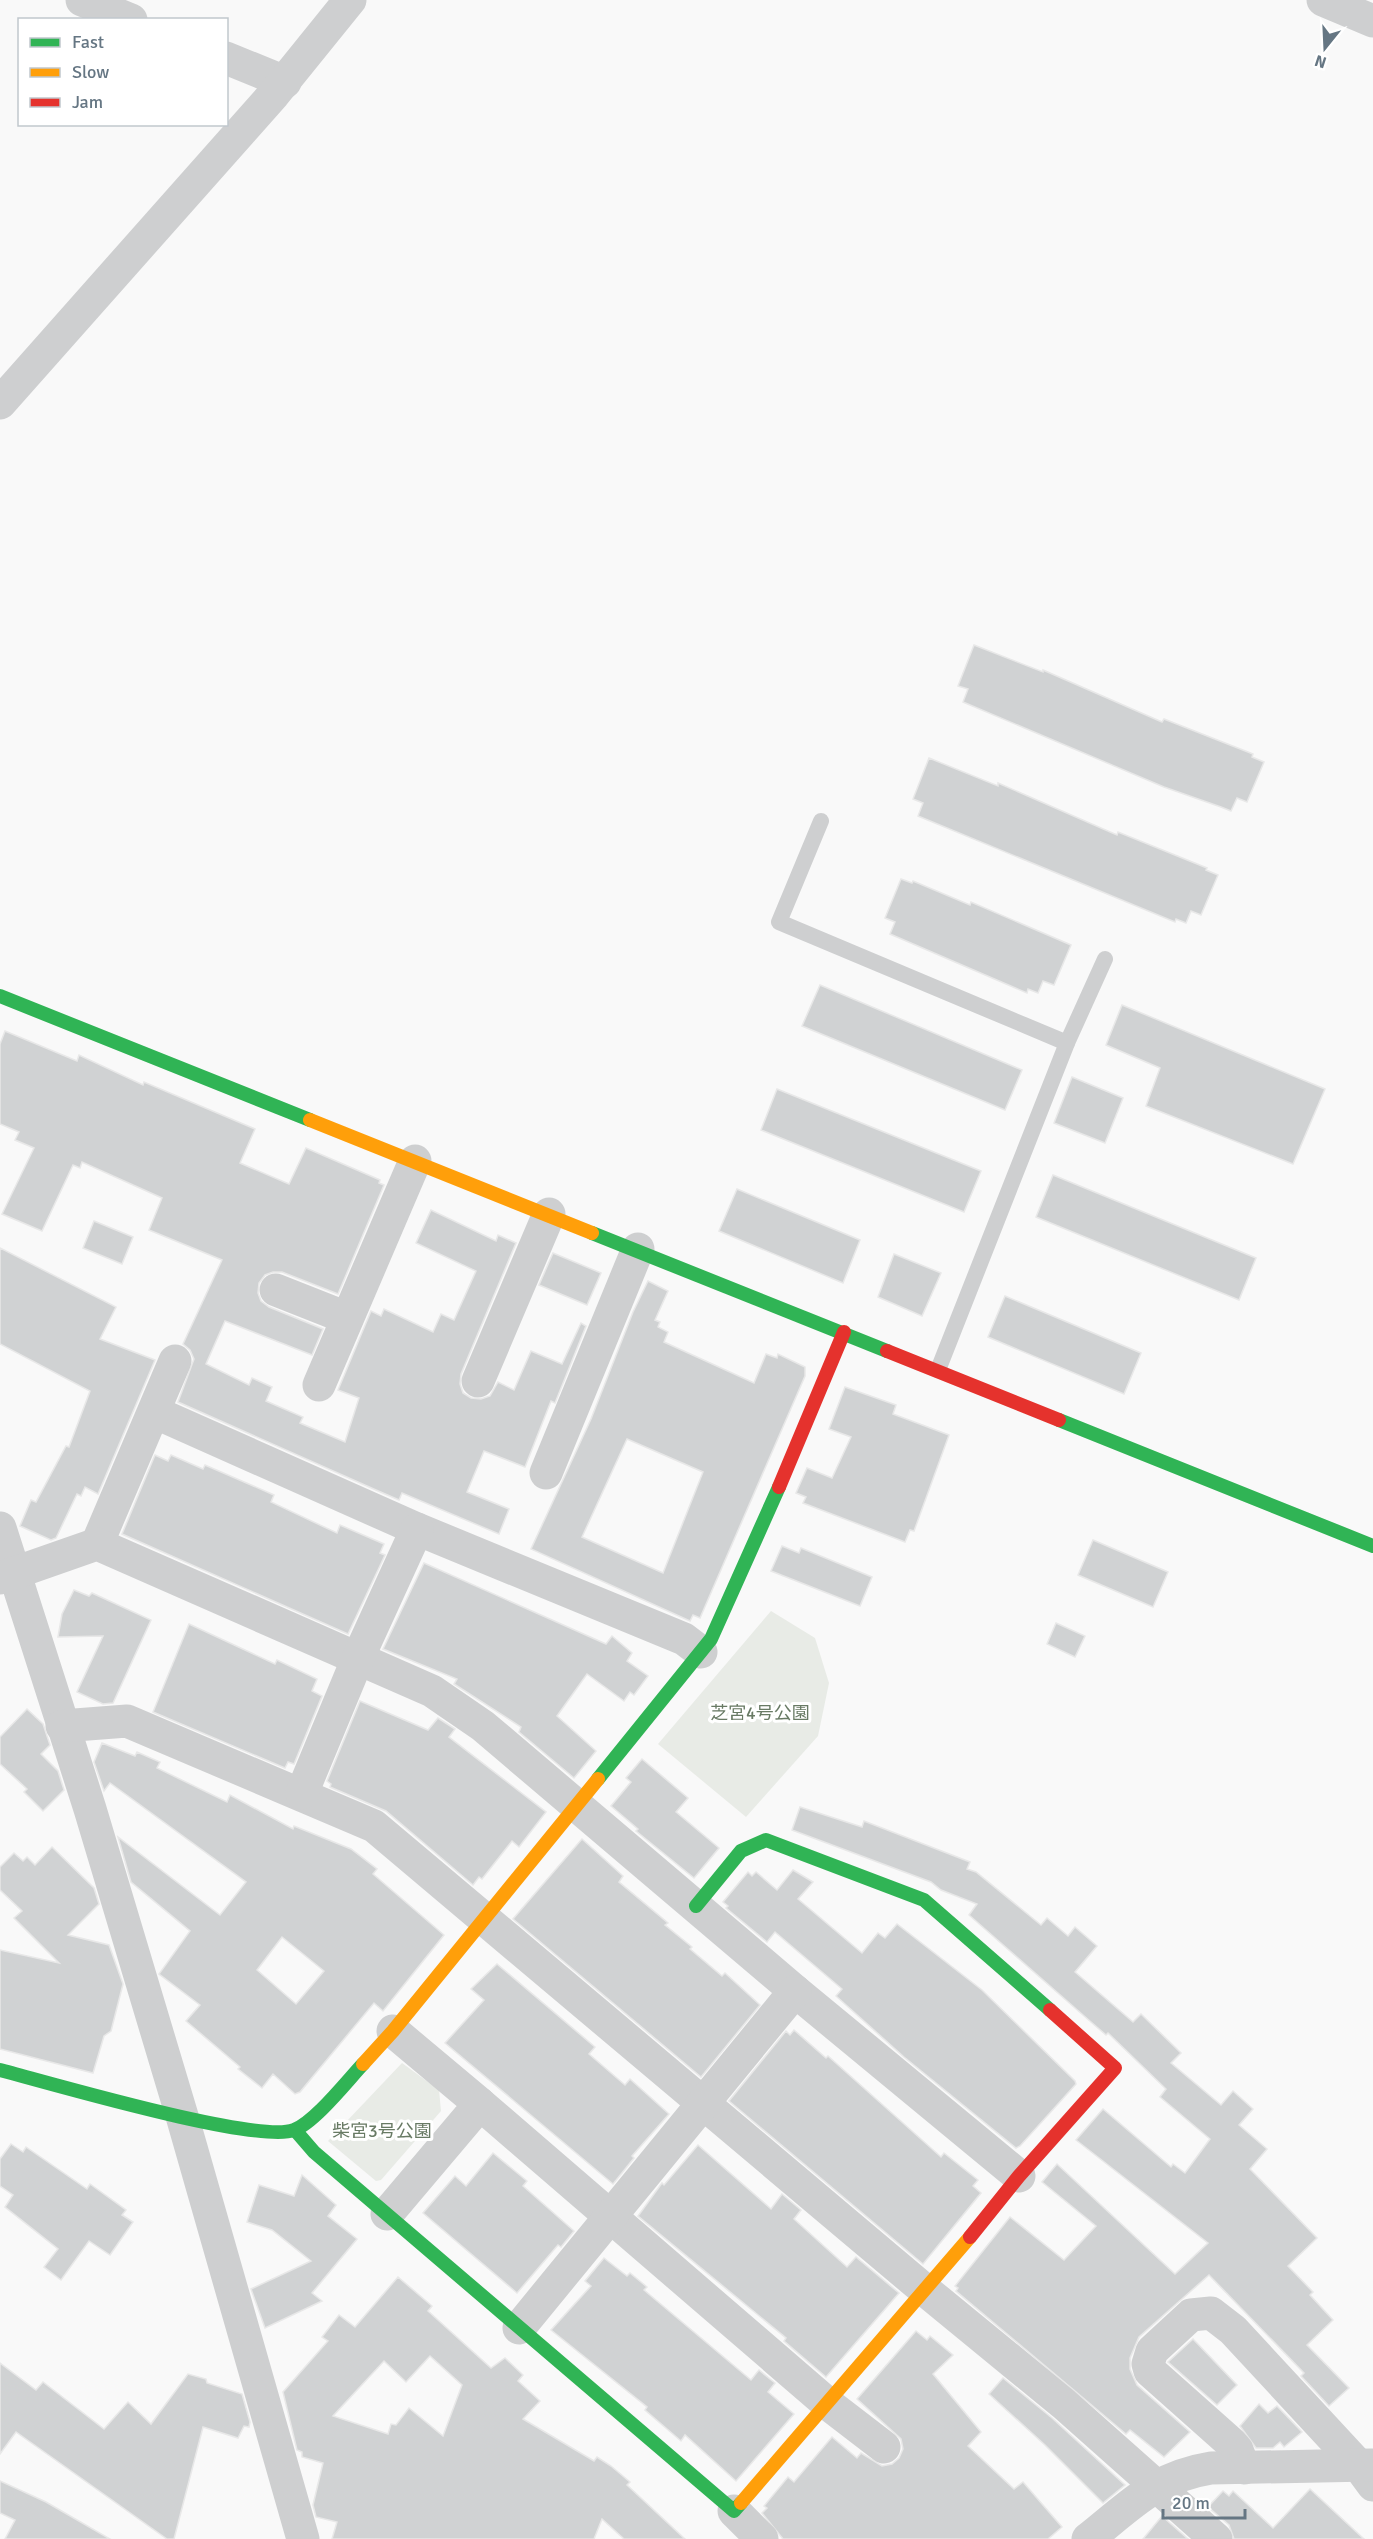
<svg xmlns="http://www.w3.org/2000/svg" width="1373" height="2539" viewBox="0 0 1373 2539" font-family="Signika,'Noto Sans JP',sans-serif">
<style>
.green{fill:#e8ebe6}
.building{fill:#d0d2d3;stroke:#e8e8e8;stroke-width:1.5;fill-rule:evenodd}
.lines{fill:none;stroke-linecap:round;stroke-linejoin:round}
.lane{stroke:#cecfd0;stroke-width:16}
.street{stroke:#cecfd0;stroke-width:33}
.fast{stroke:#30b455;stroke-width:14}
.slow{stroke:#ff9f0a;stroke-width:14}
.jam{stroke:#e5322d;stroke-width:14}
.labels{text-anchor:middle;stroke-width:6;stroke-linejoin:round;paint-order:stroke}
.park-label{font-size:18px;fill:#687a64;stroke:#fff}
</style>
<rect width="100%" height="100%" fill="#f9f9f9"/>
<g class="green">
<path d="M 771,1611 L 815,1638 L 829,1683 L 818,1736 L 746,1817 L 658,1744 Z"/>
<path d="M 402,2063 L 439,2090 L 441,2111 L 381,2180 L 376,2181 L 328,2141 Z"/>
</g>
<g class="building">
<path d="M 974,645 L 1043,672 L 1043,670 L 1162,722 L 1164,719 L 1253,754 L 1252,757 L 1264,762 L 1247,802 L 1237,798 L 1231,811 L 1221,807 L 1164,787 L 963,702 L 968,689 L 958,686 Z"/>
<path d="M 929,758 L 998,786 L 998,783 L 1117,835 L 1118,832 L 1207,868 L 1206,870 L 1218,875 L 1201,915 L 1191,911 L 1186,923 L 1176,919 L 1175,922 L 918,816 L 923,803 L 913,799 Z"/>
<path d="M 901,879 L 912,883 L 913,881 L 970,905 L 971,902 L 1071,945 L 1054,985 L 1043,981 L 1038,993 L 1028,989 L 1027,993 L 890,934 L 895,922 L 885,918 Z"/>
<path d="M 820,985 L 1022,1070 L 1005,1110 L 802,1026 Z"/>
<path d="M 1122,1005 L 1325,1089 L 1293,1164 L 1146,1106 L 1160,1068 L 1106,1045 Z"/>
<path d="M 5,1031 L 77,1061 L 79,1055 L 143,1085 L 144,1082 L 255,1129 L 240,1163 L 289,1184 L 306,1148 L 380,1180 L 379,1183 L 384,1185 L 338,1294 L 282,1272 L 273,1272 L 265,1275 L 259,1283 L 258,1293 L 261,1301 L 269,1307 L 323,1329 L 312,1355 L 225,1321 L 206,1364 L 249,1385 L 252,1378 L 272,1387 L 266,1401 L 303,1417 L 300,1423 L 345,1442 L 359,1398 L 338,1390 L 371,1311 L 381,1316 L 384,1309 L 433,1332 L 441,1314 L 454,1320 L 476,1271 L 416,1243 L 431,1210 L 496,1241 L 498,1235 L 516,1243 L 461,1374 L 460,1384 L 463,1393 L 471,1398 L 481,1399 L 490,1396 L 498,1382 L 514,1390 L 531,1351 L 562,1364 L 581,1323 L 586,1326 L 555,1403 L 551,1401 L 525,1467 L 484,1451 L 467,1492 L 509,1509 L 499,1534 L 402,1493 L 399,1500 L 376,1490 L 178,1402 L 194,1359 L 190,1350 L 183,1344 L 222,1260 L 149,1230 L 162,1198 L 82,1162 L 80,1168 L 73,1165 L 42,1231 L 2,1214 L 34,1148 L 15,1140 L 19,1132 L 0,1124 L 0,1044 Z"/>
<path d="M 1072,1077 L 1123,1098 L 1105,1143 L 1054,1123 Z"/>
<path d="M 777,1089 L 981,1171 L 964,1212 L 761,1130 Z"/>
<path d="M 1053,1175 L 1256,1258 L 1239,1300 L 1036,1217 Z"/>
<path d="M 737,1189 L 860,1240 L 843,1283 L 719,1231 Z"/>
<path d="M 94,1221 L 133,1237 L 122,1264 L 83,1248 Z"/>
<path d="M 0,1248 L 116,1307 L 100,1339 L 155,1360 L 98,1494 L 85,1487 L 81,1496 L 77,1494 L 56,1538 L 51,1540 L 20,1526 L 31,1500 L 36,1502 L 66,1446 L 69,1447 L 90,1391 L 0,1344 Z"/>
<path d="M 553,1253 L 601,1273 L 587,1305 L 539,1285 Z"/>
<path d="M 894,1254 L 941,1273 L 922,1316 L 878,1297 Z"/>
<path d="M 648,1281 L 668,1291 L 655,1320 L 660,1322 L 658,1327 L 668,1332 L 664,1342 L 754,1383 L 766,1354 L 777,1358 L 778,1354 L 805,1367 L 805,1376 L 700,1618 L 693,1615 L 690,1621 L 531,1549 L 591,1419 L 633,1312 ZM 627,1439 L 703,1472 L 663,1573 L 582,1537 Z"/>
<path d="M 1005,1296 L 1141,1353 L 1124,1394 L 988,1337 Z"/>
<path d="M 845,1387 L 896,1405 L 893,1414 L 949,1435 L 914,1531 L 910,1530 L 905,1542 L 803,1503 L 806,1497 L 796,1493 L 807,1468 L 832,1478 L 851,1437 L 829,1429 Z"/>
<path d="M 155,1455 L 168,1461 L 171,1455 L 203,1469 L 205,1465 L 274,1495 L 271,1502 L 337,1533 L 340,1525 L 384,1544 L 380,1553 L 385,1555 L 348,1634 L 122,1534 Z"/>
<path d="M 1093,1540 L 1168,1572 L 1153,1607 L 1078,1575 Z"/>
<path d="M 782,1546 L 799,1553 L 801,1548 L 872,1577 L 860,1606 L 771,1571 Z"/>
<path d="M 424,1563 L 606,1644 L 612,1636 L 632,1653 L 627,1661 L 648,1676 L 634,1695 L 630,1692 L 624,1701 L 587,1674 L 557,1716 L 596,1751 L 574,1778 L 519,1732 L 521,1727 L 454,1684 L 457,1679 L 383,1649 Z"/>
<path d="M 74,1590 L 89,1596 L 92,1593 L 151,1620 L 113,1703 L 103,1704 L 77,1692 L 103,1636 L 58,1637 L 62,1614 Z"/>
<path d="M 1056,1623 L 1085,1636 L 1075,1657 L 1047,1644 Z"/>
<path d="M 189,1624 L 275,1664 L 277,1660 L 317,1679 L 312,1691 L 322,1696 L 294,1764 L 288,1762 L 285,1768 L 153,1712 Z"/>
<path d="M 360,1701 L 428,1730 L 438,1718 L 455,1729 L 449,1737 L 546,1812 L 519,1847 L 512,1841 L 482,1879 L 479,1877 L 473,1885 L 386,1811 L 330,1787 L 331,1784 L 327,1781 Z"/>
<path d="M 27,1709 L 43,1724 L 50,1745 L 41,1754 L 58,1771 L 64,1790 L 43,1811 L 24,1792 L 27,1789 L 0,1764 L 0,1737 Z"/>
<path d="M 102,1743 L 135,1756 L 137,1752 L 160,1762 L 157,1768 L 227,1802 L 230,1795 L 293,1829 L 294,1826 L 351,1849 L 377,1869 L 373,1874 L 444,1935 L 383,2011 L 374,2003 L 300,2092 L 295,2094 L 273,2074 L 262,2088 L 238,2069 L 240,2067 L 186,2021 L 200,2005 L 159,1974 L 190,1931 L 131,1882 L 118,1837 L 220,1915 L 246,1882 L 110,1783 L 104,1791 L 94,1762 ZM 282,1937 L 324,1971 L 296,2004 L 257,1970 Z"/>
<path d="M 642,1759 L 688,1798 L 676,1812 L 719,1848 L 694,1878 L 636,1831 L 638,1829 L 611,1806 L 631,1782 L 626,1778 Z"/>
<path d="M 800,1807 L 862,1827 L 864,1821 L 970,1862 L 967,1869 L 976,1872 L 1041,1925 L 1047,1918 L 1068,1936 L 1075,1927 L 1097,1946 L 1075,1972 L 1133,2022 L 1141,2014 L 1181,2053 L 1171,2063 L 1221,2105 L 1233,2091 L 1253,2109 L 1239,2125 L 1267,2149 L 1250,2169 L 1317,2238 L 1288,2266 L 1313,2292 L 1310,2295 L 1333,2320 L 1307,2345 L 1349,2388 L 1329,2406 L 1301,2376 L 1304,2373 L 1209,2275 L 1139,2337 L 1130,2358 L 1130,2369 L 1137,2385 L 1190,2432 L 1164,2457 L 1130,2430 L 1126,2434 L 956,2291 L 958,2288 L 955,2286 L 1010,2217 L 1064,2260 L 1096,2226 L 1042,2182 L 1057,2164 L 1175,2274 L 1208,2243 L 1076,2140 L 1103,2109 L 1171,2167 L 1173,2164 L 1185,2173 L 1210,2139 L 1160,2097 L 1166,2089 L 1108,2033 L 1106,2035 L 1091,2022 L 969,1915 L 977,1904 L 941,1890 L 931,1882 L 792,1830 Z"/>
<path d="M 582,1839 L 623,1876 L 619,1882 L 668,1923 L 665,1925 L 692,1947 L 690,1949 L 722,1976 L 725,1973 L 760,2005 L 701,2077 L 513,1919 Z"/>
<path d="M 52,1847 L 94,1888 L 99,1904 L 68,1935 L 109,1945 L 123,1984 L 111,2031 L 104,2036 L 93,2073 L 0,2049 L 0,1950 L 59,1963 L 14,1918 L 22,1911 L 0,1890 L 0,1867 L 14,1853 L 23,1861 L 27,1857 L 35,1865 Z"/>
<path d="M 793,1870 L 813,1882 L 798,1899 L 862,1953 L 878,1933 L 885,1938 L 897,1924 L 982,1990 L 1075,2081 L 1076,2084 L 1020,2146 L 1016,2148 L 904,2057 L 836,1996 L 842,1989 L 775,1932 L 767,1942 L 726,1908 L 728,1906 L 723,1902 L 748,1872 L 752,1876 L 756,1872 L 777,1890 Z"/>
<path d="M 497,1964 L 595,2047 L 589,2054 L 625,2085 L 630,2079 L 669,2114 L 632,2156 L 634,2158 L 613,2184 L 445,2043 L 484,2000 L 471,1989 Z"/>
<path d="M 794,2030 L 826,2058 L 828,2056 L 941,2157 L 944,2153 L 978,2180 L 973,2186 L 981,2193 L 923,2264 L 729,2101 L 786,2031 L 790,2035 Z"/>
<path d="M 11,2144 L 23,2152 L 26,2147 L 87,2189 L 90,2184 L 126,2210 L 122,2215 L 133,2222 L 110,2255 L 89,2241 L 61,2280 L 44,2267 L 58,2249 L 5,2207 L 13,2195 L 0,2186 L 0,2159 Z"/>
<path d="M 698,2145 L 771,2209 L 782,2194 L 801,2210 L 794,2219 L 847,2267 L 856,2257 L 899,2293 L 826,2377 L 784,2341 L 786,2338 L 638,2216 L 662,2183 L 664,2185 Z"/>
<path d="M 493,2153 L 527,2181 L 523,2186 L 574,2231 L 561,2247 L 558,2245 L 517,2293 L 423,2213 L 455,2176 L 466,2186 Z"/>
<path d="M 302,2175 L 336,2205 L 328,2216 L 357,2239 L 312,2293 L 322,2301 L 265,2328 L 251,2289 L 311,2261 L 272,2230 L 247,2222 L 259,2185 L 294,2196 Z"/>
<path d="M 604,2258 L 627,2276 L 630,2273 L 647,2287 L 644,2290 L 751,2380 L 759,2370 L 775,2383 L 768,2392 L 794,2414 L 736,2481 L 685,2435 L 681,2441 L 645,2410 L 647,2407 L 551,2330 L 591,2286 L 585,2281 Z"/>
<path d="M 398,2277 L 432,2306 L 428,2311 L 491,2368 L 505,2358 L 523,2375 L 518,2381 L 540,2401 L 523,2419 L 594,2461 L 597,2457 L 611,2466 L 630,2482 L 627,2485 L 685,2539 L 624,2539 L 602,2519 L 594,2539 L 332,2539 L 337,2522 L 316,2517 L 313,2505 L 323,2463 L 302,2457 L 302,2452 L 297,2450 L 283,2392 L 328,2341 L 322,2337 L 339,2315 L 355,2327 ZM 430,2356 L 462,2385 L 443,2436 L 409,2408 L 396,2425 L 391,2424 L 388,2434 L 333,2416 L 384,2361 L 406,2382 Z"/>
<path d="M 916,2331 L 927,2340 L 930,2336 L 953,2355 L 933,2374 L 981,2432 L 968,2446 L 1014,2489 L 1023,2482 L 1062,2527 L 1048,2539 L 783,2539 L 762,2513 L 767,2508 L 764,2506 L 788,2477 L 794,2482 L 832,2437 L 857,2458 L 861,2453 L 882,2466 L 892,2464 L 899,2458 L 903,2449 L 901,2439 L 857,2399 Z"/>
<path d="M 1193,2339 L 1237,2385 L 1217,2405 L 1168,2362 Z"/>
<path d="M 0,2363 L 36,2390 L 43,2382 L 104,2429 L 128,2402 L 151,2424 L 188,2374 L 206,2379 L 207,2383 L 242,2394 L 250,2422 L 249,2427 L 244,2426 L 238,2438 L 203,2427 L 174,2539 L 167,2539 L 16,2432 L 0,2454 Z"/>
<path d="M 1003,2378 L 1052,2418 L 1125,2485 L 1103,2503 L 1045,2445 L 989,2394 Z"/>
<path d="M 1259,2404 L 1268,2413 L 1277,2406 L 1302,2432 L 1284,2447 L 1280,2442 L 1273,2448 L 1256,2448 L 1240,2426 Z"/>
<path d="M 0,2481 L 46,2502 L 110,2539 L 5,2539 L 15,2520 L 0,2513 Z"/>
<path d="M 1310,2489 L 1364,2539 L 1234,2539 L 1229,2525 L 1208,2507 L 1223,2491 L 1229,2496 L 1233,2491 L 1273,2528 Z"/>
<path d="M 1162,2516 L 1188,2539 L 1143,2539 Z"/>
</g>
<g class="lines">
<g class="lane">
<path d="M 821,821 L 779,922 L 1067,1043"/>
<path d="M 938,1370 L 1067,1043 L 1105,959"/>
</g>
<g class="street">
<path d="M 82,0 L 131,20"/>
<path d="M 1323,0 L 1373,21"/>
<path d="M 226,58 L 285,82"/>
<path d="M 0,403 L 274,94 L 350,0"/>
<path d="M 276,1290 L 347,1318"/>
<path d="M 478,1381 L 549,1214"/>
<path d="M 319,1385 L 415,1161"/>
<path d="M 154,1412 L 417,1529 L 684,1639 L 701,1652"/>
<path d="M 546,1473 L 638,1249"/>
<path d="M 0,1528 L 90,1809 L 182,2116 L 303,2539"/>
<path d="M 97,1544 L 175,1361"/>
<path d="M 0,1578 L 97,1544 L 432,1691 L 483,1726 L 795,1991 L 1019,2176"/>
<path d="M 62,1726 L 127,1721 L 374,1826 L 926,2291 L 1064,2404 L 1216,2539"/>
<path d="M 302,1793 L 358,1658 L 417,1529"/>
<path d="M 480,2104 L 828,2404 L 884,2447"/>
<path d="M 387,2214 L 480,2104 L 393,2031"/>
<path d="M 519,2328 L 795,1991"/>
<path d="M 1244,2468 L 1237,2450 L 1231,2443 L 1150,2371 L 1148,2364 L 1152,2351 L 1191,2315 L 1211,2313 L 1233,2330 L 1359,2466 L 1373,2485"/>
<path d="M 734,2511 L 762,2539"/>
<path d="M 1088,2539 C 1131,2505 1155,2477 1211,2468 L 1371,2465"/>
</g>
<g class="fast">
<path d="M 0,996 L 310,1120"/>
<path d="M 592,1233 L 887,1351"/>
<path d="M 1059,1420 L 1373,1546"/>
<path d="M 598,1779 L 711,1639 L 779,1487"/>
<path d="M 696,1906 L 741,1851 L 766,1840 L 924,1900 L 1050,2010"/>
<path d="M 0,2070 C 50,2083 257,2144 294,2130 C 315,2122 347,2081 363,2064"/>
<path d="M 295,2130 L 314,2152 L 734,2511 L 741,2503"/>
</g>
<g class="slow">
<path d="M 310,1120 L 592,1233"/>
<path d="M 363,2064 L 393,2031 L 598,1779"/>
<path d="M 741,2503 L 970,2237"/>
</g>
<g class="jam">
<path d="M 887,1351 L 1059,1420"/>
<path d="M 779,1487 L 844,1332"/>
<path d="M 970,2237 L 1019,2176 L 1115,2068 L 1050,2010"/>
</g>
</g>
<g class="labels">
<g class="park-label">
<text x="760" y="1719">芝宮4号公園</text>
<text x="382" y="2137">柴宮3号公園</text>
</g>
</g>
<rect x="18" y="18" width="210" height="108" fill="#ffffff" stroke="#c1c8cd" stroke-width="1.5"/>
<rect x="30" y="38" width="30" height="9" fill="#30b455" stroke="#c1c8cd" stroke-width="1.5"/>
<text x="72" y="48" font-size="18" fill="#657683">Fast</text>
<rect x="30" y="68" width="30" height="9" fill="#ff9f0a" stroke="#c1c8cd" stroke-width="1.5"/>
<text x="72" y="78" font-size="18" fill="#657683">Slow</text>
<rect x="30" y="98" width="30" height="9" fill="#e5322d" stroke="#c1c8cd" stroke-width="1.5"/>
<text x="72" y="108" font-size="18" fill="#657683">Jam</text>
<g transform="translate(1325 48) rotate(198)" stroke="#ffffff" stroke-width="4.5" paint-order="stroke">
<path d="M0-4.5L10 22L0 15L-10 22Z" fill="#657683"/>
<text y="-9" font-size="16" font-weight="bold" text-anchor="middle" fill="#657683">N</text>
</g>
<path d="M1163 2509v9h82v-9" fill="none" stroke="#657683" stroke-width="3"/>
<text x="1172" y="2509" font-size="18" fill="#657683" stroke="#ffffff" stroke-width="4.5" paint-order="stroke">20 m</text>
</svg>
